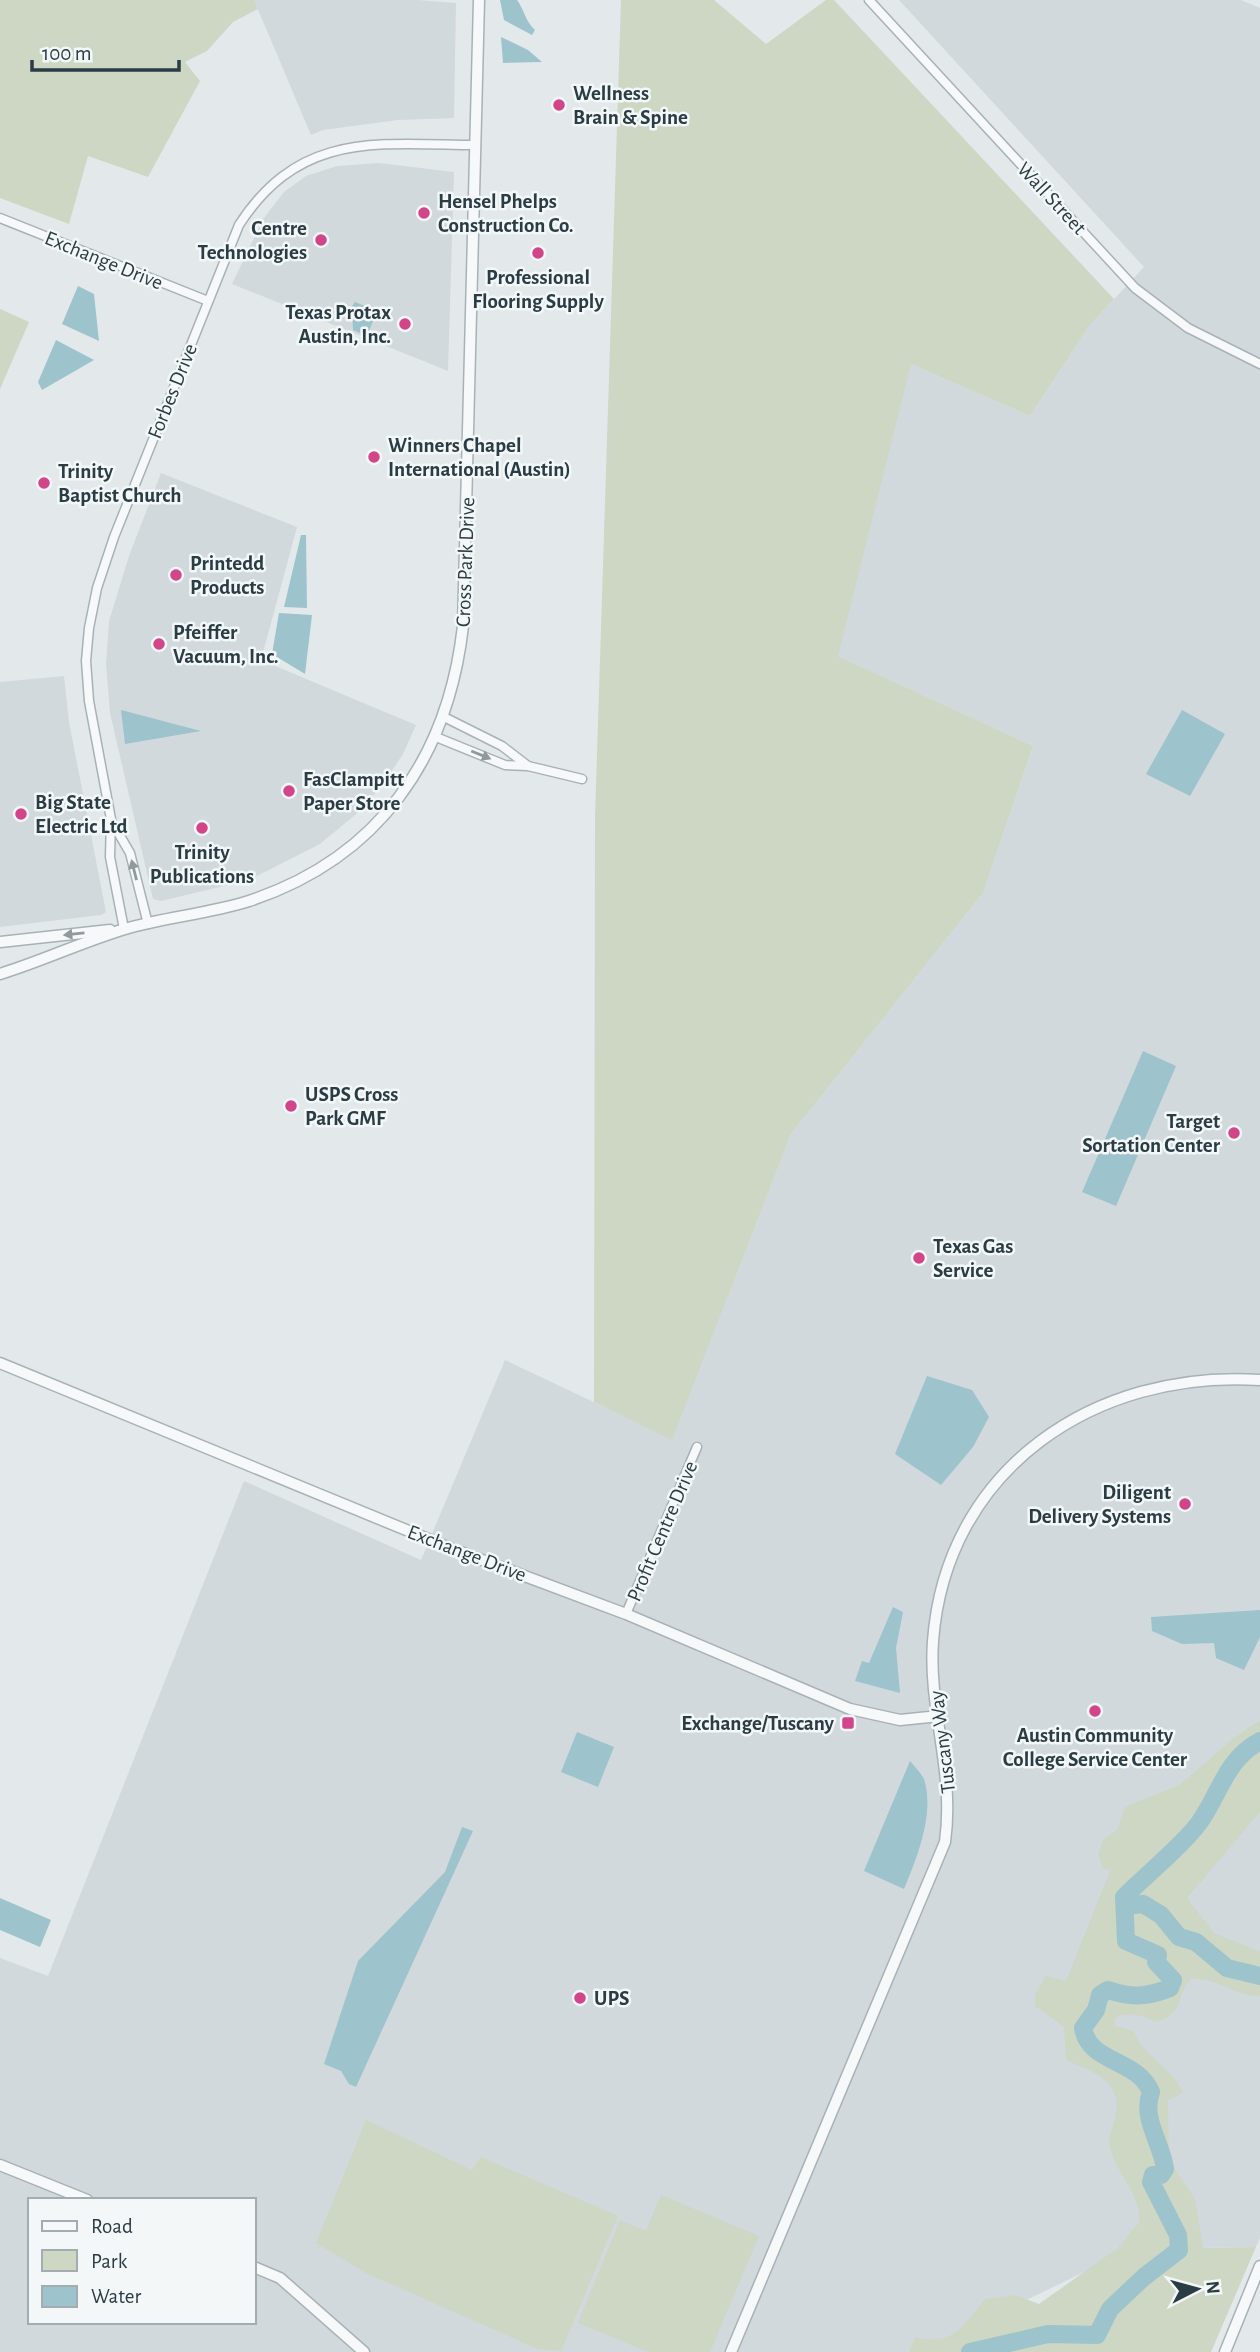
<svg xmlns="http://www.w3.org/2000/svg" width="1260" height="2352" viewBox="0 0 1260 2352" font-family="'Alegreya Sans',sans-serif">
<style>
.built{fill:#d1d9dd;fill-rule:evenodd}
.green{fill:#ced6c4}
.water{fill:#9dc3cc}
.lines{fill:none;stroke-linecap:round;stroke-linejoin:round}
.river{stroke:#9dc3cc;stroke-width:18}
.minor-casing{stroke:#a8b2b6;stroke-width:11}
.tertiary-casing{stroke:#a8b2b6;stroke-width:13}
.minor{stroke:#f6f8f9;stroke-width:8}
.tertiary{stroke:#f6f8f9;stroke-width:10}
.oneway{fill:#909a9e}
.poi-dot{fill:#d34589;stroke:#f3f7f8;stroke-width:2.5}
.labels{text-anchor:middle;stroke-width:5;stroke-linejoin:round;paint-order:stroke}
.poi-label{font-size:21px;font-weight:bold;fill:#2a3c44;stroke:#f3f7f8;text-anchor:start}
.street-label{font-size:21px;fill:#2a3c44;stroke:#f3f7f8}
</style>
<rect width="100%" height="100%" fill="#e3e9eb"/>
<g class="built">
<path d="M 254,0 L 418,0 L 456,3 L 454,118 L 398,120 L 323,130 L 311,135 Z"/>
<path d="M 899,0 L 1241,0 L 1260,8 L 1260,2238 L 1256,2247 L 1132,2249 L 987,2319 L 953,2352 L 0,2352 L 0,1958 L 48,1976 L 244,1481 L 421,1560 L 505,1360 L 672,1439 L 791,1134 L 983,893 L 1033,746 L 838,656 L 852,366 L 911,364 L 1030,416 L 1089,326 L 1144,267 ZM 30,2200 L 254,2200 L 254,2322 L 30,2322 Z"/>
<path d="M 379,163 L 454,172 L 448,371 L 232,284 L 263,219 L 284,192 L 306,176 L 337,166 Z"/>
<path d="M 161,473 L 297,527 L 261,660 L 416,725 L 403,754 L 381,787 L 355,815 L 320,844 L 249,880 L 161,901 L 153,899 L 110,713 L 106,664 L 109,621 L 129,556 Z"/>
<path d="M 64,676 L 69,722 L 106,912 L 101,915 L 0,927 L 0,682 Z"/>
</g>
<g class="green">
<path d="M 0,0 L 254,0 L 258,9 L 233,22 L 207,51 L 185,62 L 200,81 L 148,177 L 88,156 L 69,224 L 0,198 Z"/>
<path d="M 621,0 L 714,0 L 766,44 L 826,0 L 834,0 L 1114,299 L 1089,326 L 1030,416 L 911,364 L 838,656 L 1033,746 L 983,893 L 791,1134 L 672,1440 L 594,1402 L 595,817 Z"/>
<path d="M 0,309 L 29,322 L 0,389 Z"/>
<path d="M 1260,1720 L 1260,1812 L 1187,1898 L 1214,1933 L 1260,1952 L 1260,1996 C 1236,1997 1216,1977 1191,1979 C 1174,1997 1188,2010 1157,2022 C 1143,2017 1129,2010 1115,2018 L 1115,2026 L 1134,2031 C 1143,2058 1173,2067 1183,2093 L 1168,2100 L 1169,2160 L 1195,2199 L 1203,2248 L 1256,2247 L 1211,2352 L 909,2352 L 915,2337 C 953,2347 963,2326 985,2299 L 1015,2295 L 1039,2304 L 1118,2248 L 1140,2221 C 1139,2190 1115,2173 1110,2146 C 1108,2138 1113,2126 1115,2119 C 1124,2081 1095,2073 1066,2060 L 1064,2027 L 1035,2006 L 1036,1992 L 1046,1976 L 1066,1981 L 1110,1871 L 1102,1868 L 1098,1853 L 1104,1839 L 1117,1830 L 1125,1807 L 1179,1785 L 1234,1738 Z"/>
<path d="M 366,2120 L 472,2170 L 481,2157 L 618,2216 L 561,2351 L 538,2349 L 366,2273 L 316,2243 Z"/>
<path d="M 661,2195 L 759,2236 L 710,2352 L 648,2352 L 578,2323 L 620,2220 L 646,2231 Z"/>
</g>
<g class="water">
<path d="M 500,0 L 517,0 C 524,9 525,21 535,30 L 532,35 L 504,20 Z"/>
<path d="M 501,37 L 528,50 L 542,62 L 503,63 Z"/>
<path d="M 78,286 L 94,294 L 99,341 L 62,324 Z"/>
<path d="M 355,302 L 377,311 L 367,336 L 353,330 L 352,306 Z"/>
<path d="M 56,340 L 94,360 L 42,390 L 38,382 Z"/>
<path d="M 301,535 L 306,535 L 307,608 L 284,607 Z"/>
<path d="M 279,613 L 312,615 L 305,674 L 272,654 Z"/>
<path d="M 121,710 L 201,731 L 125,744 Z"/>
<path d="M 1182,710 L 1225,734 L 1190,796 L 1146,774 Z"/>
<path d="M 1143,1051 L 1176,1066 L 1116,1206 L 1082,1192 Z"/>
<path d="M 927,1376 L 972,1390 L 989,1417 L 973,1447 L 941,1485 L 895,1454 Z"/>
<path d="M 893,1607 L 903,1612 L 896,1648 L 900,1693 L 855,1681 L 862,1661 L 869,1663 Z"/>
<path d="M 1260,1610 L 1260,1637 L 1244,1670 L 1216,1658 L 1214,1643 L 1182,1644 L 1152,1631 L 1151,1617 Z"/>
<path d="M 577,1732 L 614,1747 L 598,1787 L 561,1772 Z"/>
<path d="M 910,1761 C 914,1766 921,1773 924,1779 C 935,1813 917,1858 904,1889 L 864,1871 Z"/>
<path d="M 462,1827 L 473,1831 L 356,2087 L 349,2084 L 341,2071 L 324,2064 L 358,1961 L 445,1872 Z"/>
<path d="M 0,1898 L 51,1920 L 40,1947 L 0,1930 Z"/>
</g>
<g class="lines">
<g class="river">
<path d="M 1126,1906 L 1143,1904 L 1161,1915 L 1179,1937 L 1196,1942 L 1227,1968 L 1260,1976"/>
<path d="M 970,2352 L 1048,2334 L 1097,2335 L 1110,2309 L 1144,2277 L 1179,2250 L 1178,2235 L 1151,2182 L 1153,2175 L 1161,2175 L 1165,2169 C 1162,2143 1141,2119 1151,2092 C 1137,2058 1089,2064 1083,2028 L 1096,2010 L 1100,1995 L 1108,1990 C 1132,1998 1147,1997 1170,1988 L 1173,1980 L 1156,1962 L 1158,1955 L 1126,1941 L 1124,1897 C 1144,1877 1190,1839 1203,1817 C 1221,1789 1228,1758 1260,1741"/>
</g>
<defs>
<g id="minor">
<path d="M 869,0 L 1135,288 L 1188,328 L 1260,364"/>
<path d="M 0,218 L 208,301"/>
<path d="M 444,717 L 502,746 L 528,766"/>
<path d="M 436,737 L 505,765 L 528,766 L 582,779"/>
<path d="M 112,822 L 130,853 L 148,924"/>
<path d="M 124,929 L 110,857 L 111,819 L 89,701 L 86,661 L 89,628 L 97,588 L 114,537 L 239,225 C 300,131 376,144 475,145"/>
<path d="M 626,1614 L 697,1447"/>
</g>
<g id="tertiary">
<path d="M 0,942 L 110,930"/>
<path d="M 0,974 C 42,961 82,942 125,929 C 165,917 208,914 249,901 C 379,858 448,758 463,626 L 479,0"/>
<path d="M 0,1363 L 450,1548 L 626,1614 L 850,1709 L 900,1720 L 939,1716"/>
<path d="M 0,2165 L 87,2200"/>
<path d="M 254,2267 L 280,2278 L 364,2352"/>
<path d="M 731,2352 L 945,1842 C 955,1770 928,1710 933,1641 C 946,1468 1096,1369 1260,1380"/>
<path d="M 1225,2352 L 1260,2266"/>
</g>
</defs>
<use href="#minor" class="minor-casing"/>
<use href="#tertiary" class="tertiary-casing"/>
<use href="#minor" class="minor"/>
<use href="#tertiary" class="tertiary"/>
</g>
<defs><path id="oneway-solid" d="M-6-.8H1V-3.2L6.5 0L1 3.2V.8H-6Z" transform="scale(1.75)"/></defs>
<g class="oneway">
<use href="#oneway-solid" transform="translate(481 755) rotate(22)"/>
<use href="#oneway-solid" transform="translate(134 870) rotate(-104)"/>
<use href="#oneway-solid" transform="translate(74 934) rotate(174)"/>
</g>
<g class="poi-dot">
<circle cx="559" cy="105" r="7"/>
<circle cx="424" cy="213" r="7"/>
<circle cx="321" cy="240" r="7"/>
<circle cx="538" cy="253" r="7"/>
<circle cx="405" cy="324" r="7"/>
<circle cx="374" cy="457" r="7"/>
<circle cx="44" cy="483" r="7"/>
<circle cx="176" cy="575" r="7"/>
<circle cx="159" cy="644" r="7"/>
<circle cx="289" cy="791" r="7"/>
<circle cx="21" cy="814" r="7"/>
<circle cx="202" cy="828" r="7"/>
<circle cx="291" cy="1106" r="7"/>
<circle cx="1234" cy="1133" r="7"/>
<circle cx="919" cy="1258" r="7"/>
<circle cx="1185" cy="1504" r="7"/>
<circle cx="1095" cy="1711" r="7"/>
<rect x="841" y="1716" width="14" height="14" rx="3.5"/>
<circle cx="580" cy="1998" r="7"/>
</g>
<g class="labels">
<g class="poi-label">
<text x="573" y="100">Wellness<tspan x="573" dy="24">Brain &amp; Spine</tspan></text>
<text x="438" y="208">Hensel Phelps<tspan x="438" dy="24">Construction Co.</tspan></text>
<text x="307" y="235" text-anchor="end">Centre<tspan x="307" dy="24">Technologies</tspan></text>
<text x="538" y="284" text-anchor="middle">Professional<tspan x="538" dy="24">Flooring Supply</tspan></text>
<text x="391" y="319" text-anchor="end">Texas Protax<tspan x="391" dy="24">Austin, Inc.</tspan></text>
<text x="388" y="452">Winners Chapel<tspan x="388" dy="24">International (Austin)</tspan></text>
<text x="58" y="478">Trinity<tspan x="58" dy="24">Baptist Church</tspan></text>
<text x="190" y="570">Printedd<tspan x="190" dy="24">Products</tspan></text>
<text x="173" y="639">Pfeiffer<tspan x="173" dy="24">Vacuum, Inc.</tspan></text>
<text x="303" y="786">FasClampitt<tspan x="303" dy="24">Paper Store</tspan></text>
<text x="35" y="809">Big State<tspan x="35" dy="24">Electric Ltd</tspan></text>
<text x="202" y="859" text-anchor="middle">Trinity<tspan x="202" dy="24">Publications</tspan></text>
<text x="305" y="1101">USPS Cross<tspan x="305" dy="24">Park GMF</tspan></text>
<text x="1220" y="1128" text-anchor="end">Target<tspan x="1220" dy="24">Sortation Center</tspan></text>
<text x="933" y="1253">Texas Gas<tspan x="933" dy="24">Service</tspan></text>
<text x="1171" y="1499" text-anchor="end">Diligent<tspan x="1171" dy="24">Delivery Systems</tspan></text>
<text x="834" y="1730" text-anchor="end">Exchange/Tuscany</text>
<text x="1095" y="1742" text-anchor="middle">Austin Community<tspan x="1095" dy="24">College Service Center</tspan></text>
<text x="594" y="2005">UPS</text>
</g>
<g class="street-label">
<text transform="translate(1052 198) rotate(47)" y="7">Wall Street</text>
<text transform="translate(104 260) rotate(22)" y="7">Exchange Drive</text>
<text transform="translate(172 391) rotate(-68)" y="7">Forbes Drive</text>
<text transform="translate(465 562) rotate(-88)" y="7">Cross Park Drive</text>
<text transform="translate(662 1531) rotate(-67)" y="7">Profit Centre Drive</text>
<text transform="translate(467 1553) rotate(21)" y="7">Exchange Drive</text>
<text transform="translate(942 1742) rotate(-97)" y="7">Tuscany Way</text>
</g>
</g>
<rect x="28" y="2198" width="228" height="126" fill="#f3f7f8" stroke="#a3acb0" stroke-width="2"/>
<rect x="42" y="2221" width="35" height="10" fill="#f6f8f9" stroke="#a3acb0" stroke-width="2"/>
<text x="91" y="2233" font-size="21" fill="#2a3c44">Road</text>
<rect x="42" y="2250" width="35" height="21" fill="#ced6c4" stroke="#a3acb0" stroke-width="2"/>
<text x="91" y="2268" font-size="21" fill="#2a3c44">Park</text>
<rect x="42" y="2286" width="35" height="21" fill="#9dc3cc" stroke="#a3acb0" stroke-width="2"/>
<text x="91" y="2303" font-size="21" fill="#2a3c44">Water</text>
<g transform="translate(1197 2289) rotate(84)" stroke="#f3f7f8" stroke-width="5" paint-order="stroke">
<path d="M0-5L12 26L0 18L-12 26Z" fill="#2a3c44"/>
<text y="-10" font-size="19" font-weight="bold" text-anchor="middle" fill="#2a3c44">N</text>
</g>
<path d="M32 60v10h147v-10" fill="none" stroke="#2a3c44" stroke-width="3.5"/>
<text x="42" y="60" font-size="21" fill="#2a3c44" stroke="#f3f7f8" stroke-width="5" paint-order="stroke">100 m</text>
</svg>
